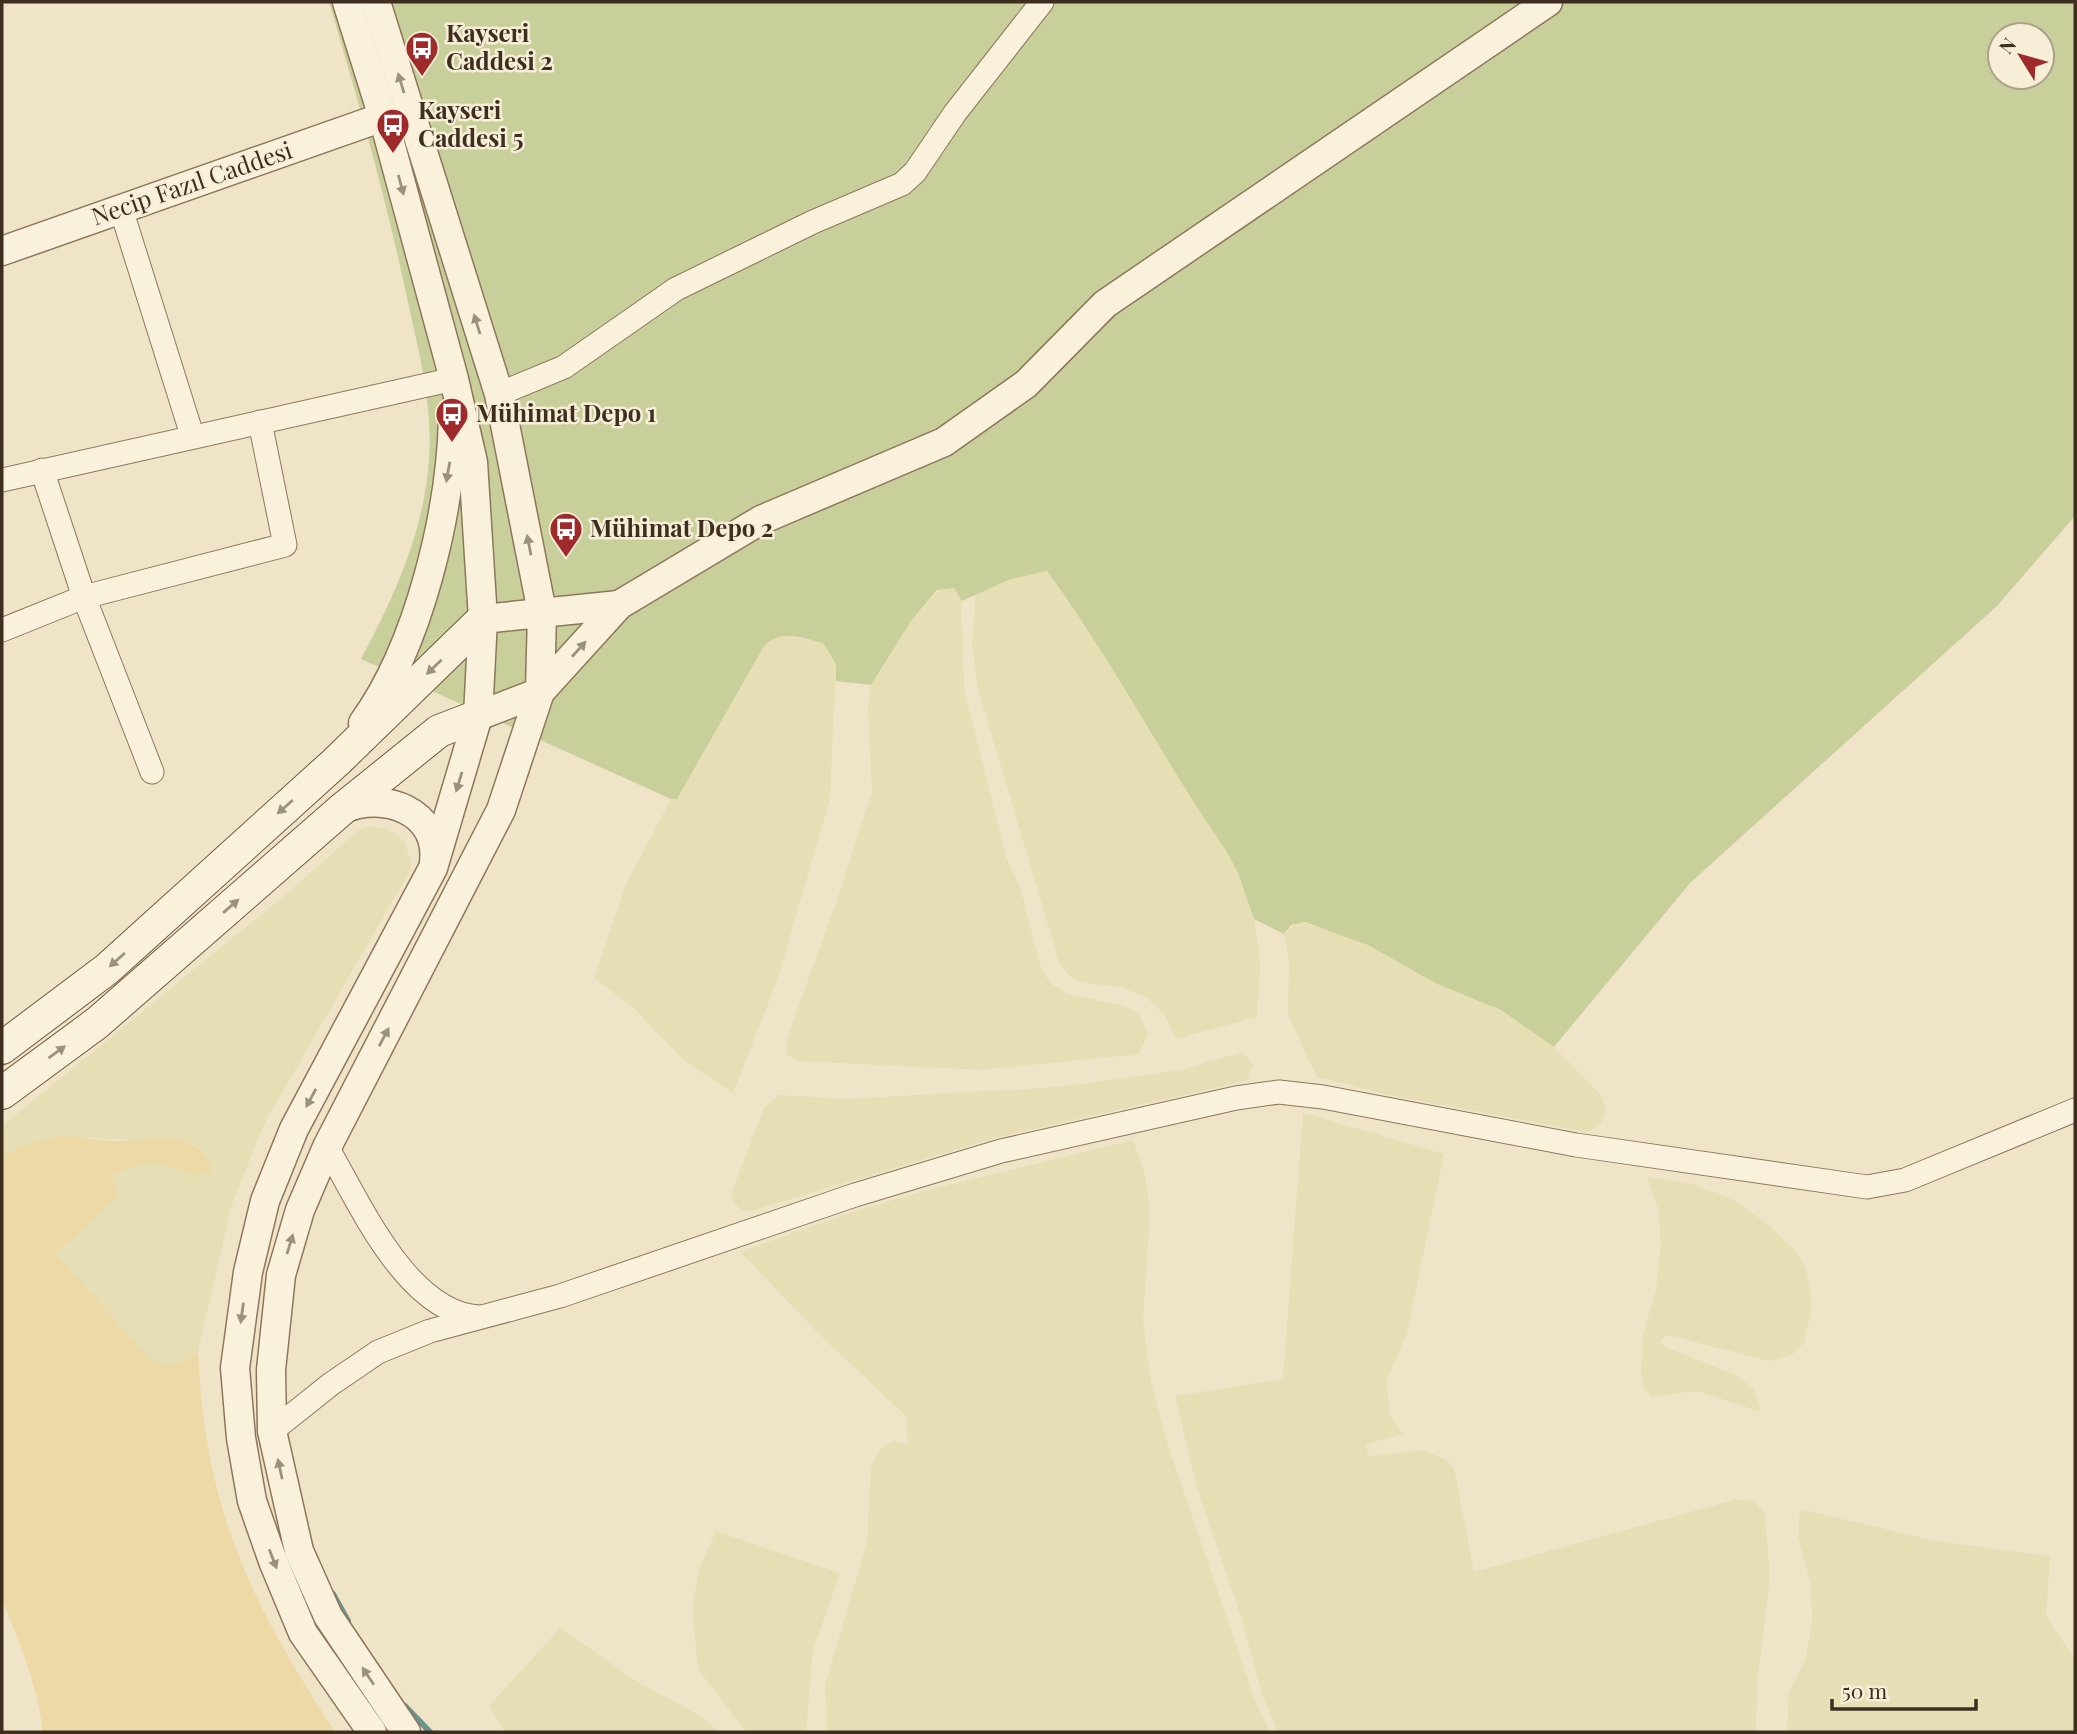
<svg xmlns="http://www.w3.org/2000/svg" width="2077" height="1734" viewBox="0 0 2077 1734" font-family="'Playfair Display',serif">
<style>
.farmland{fill:#e6deb5}
.green{fill:#c9cf9b;fill-rule:evenodd}
.sand{fill:#ecd9a5}
.lines{fill:none;stroke-linecap:round;stroke-linejoin:round}
.stream{stroke:#6f938a;stroke-width:6}
.minor-casing{stroke:#8d765c;stroke-width:25}
.tertiary-casing{stroke:#8d765c;stroke-width:31}
.secondary-casing{stroke:#6f573f;stroke-width:34}
.minor{stroke:#faf1dc;stroke-width:23}
.tertiary{stroke:#faf1dc;stroke-width:28}
.secondary{stroke:#faf1dc;stroke-width:32}
.oneway{fill:#9c907e}
.labels{text-anchor:middle;stroke-width:5;stroke-linejoin:round;paint-order:stroke}
.poi-label{font-size:24px;font-weight:bold;fill:#3d2e20;stroke:#f7eed8;text-anchor:start}
.street-label{font-size:24px;fill:#3d2e20;stroke:#f7eed8}
</style>
<rect width="100%" height="100%" fill="#f0e4c8"/>
<g class="farmland">
<path d="M 1047,571 L 1103,651 L 1238,873 L 1254,919 L 1258,944 L 1260,968 L 1257,1017 L 1176,1039 L 1165,1015 L 1146,997 L 1124,988 L 1081,982 L 1072,978 L 1060,965 L 978,689 L 972,641 L 976,595 L 1011,579 Z"/>
<path d="M 942,587 L 954,588 L 961,596 L 964,690 L 1006,857 L 1020,887 L 1041,968 L 1050,983 L 1068,994 L 1125,1006 L 1139,1013 L 1148,1034 L 1139,1054 L 983,1070 L 796,1061 L 787,1054 L 786,1041 L 837,900 L 872,791 L 868,704 L 871,685 L 911,621 Z"/>
<path d="M 786,635 L 823,643 L 836,664 L 830,799 L 777,981 L 733,1093 L 683,1060 L 634,1008 L 594,978 L 626,884 L 671,799 L 677,798 L 764,646 L 773,638 Z"/>
<path d="M 369,826 L 388,829 L 404,841 L 411,861 L 410,871 L 264,1124 L 232,1204 L 198,1351 L 177,1366 L 160,1366 L 145,1357 L 56,1254 L 118,1196 L 112,1177 L 133,1165 L 154,1162 L 174,1166 L 191,1176 L 205,1153 L 194,1144 L 63,1136 L 31,1143 L 2,1156 L 2,1126 L 283,897 L 360,829 Z"/>
<path d="M 1298,922 L 1337,932 L 1368,945 L 1435,983 L 1480,999 L 1522,1023 L 1554,1047 L 1600,1094 L 1606,1111 L 1602,1122 L 1587,1132 L 1390,1095 L 1317,1077 L 1288,1015 L 1289,962 L 1284,934 Z"/>
<path d="M 1239,1053 L 1245,1055 L 1253,1065 L 1246,1081 L 998,1137 L 748,1212 L 739,1208 L 732,1199 L 731,1194 L 764,1108 L 779,1095 L 847,1099 L 1057,1087 L 1182,1070 Z"/>
<path d="M 1303,1113 L 1444,1154 L 1407,1333 L 1386,1381 L 1390,1415 L 1403,1434 L 1366,1444 L 1368,1456 L 1424,1450 L 1448,1461 L 1454,1468 L 1474,1572 L 1737,1499 L 1755,1501 L 1765,1515 L 1770,1578 L 1757,1686 L 1756,1732 L 1278,1732 L 1263,1697 L 1240,1614 L 1197,1488 L 1175,1396 L 1283,1379 Z"/>
<path d="M 1133,1140 L 1145,1175 L 1150,1213 L 1143,1320 L 1151,1383 L 1168,1446 L 1255,1700 L 1270,1732 L 827,1732 L 825,1685 L 867,1543 L 871,1467 L 883,1446 L 894,1441 L 908,1444 L 906,1416 L 825,1340 L 740,1252 L 856,1211 L 927,1190 Z"/>
<path d="M 1647,1177 L 1690,1183 L 1732,1199 L 1770,1226 L 1795,1250 L 1806,1268 L 1812,1305 L 1804,1343 L 1792,1355 L 1769,1361 L 1668,1335 L 1661,1340 L 1663,1346 L 1740,1377 L 1754,1390 L 1761,1412 L 1698,1391 L 1652,1396 L 1644,1389 L 1641,1374 L 1643,1334 L 1656,1290 L 1661,1244 L 1658,1208 Z"/>
<path d="M 1800,1509 L 1935,1541 L 2050,1556 L 2046,1616 L 2075,1660 L 2075,1732 L 1787,1732 L 1789,1693 L 1805,1660 L 1812,1624 L 1811,1586 L 1798,1536 Z"/>
<path d="M 716,1531 L 840,1573 L 813,1650 L 806,1732 L 746,1732 L 698,1669 L 692,1607 L 700,1567 Z"/>
<path d="M 560,1628 L 636,1681 L 701,1716 L 719,1732 L 505,1732 L 489,1706 Z"/>
</g>
<path class="green" d="M 329,2 L 2075,2 L 2075,516 L 1997,606 L 1690,883 L 1554,1047 L 1501,1010 L 1435,983 L 1368,945 L 1305,922 L 1291,925 L 1284,934 L 1254,919 L 1238,873 L 1226,851 C 1163,759 1113,661 1047,571 L 1011,579 L 962,601 L 954,588 L 937,590 L 911,621 L 871,685 L 836,681 L 836,664 L 823,643 C 802,638 781,628 764,646 L 677,799 L 671,799 L 361,659 C 394,597 424,532 429,460 C 433,404 419,353 407,298 C 386,198 358,100 329,2 ZM 2000,35 L 2042,35 L 2042,77 L 2000,77 Z"/>
<path class="sand" d="M 63,1136 C 80,1136 96,1140 113,1141 C 145,1142 205,1125 211,1172 L 191,1176 C 163,1157 140,1160 112,1177 L 118,1196 L 56,1254 L 152,1362 L 177,1366 L 198,1351 C 205,1510 250,1601 335,1732 L 43,1732 C 38,1686 19,1642 2,1599 L 2,1156 L 31,1143 Z"/>
<g class="lines">
<g class="stream">
<path d="M 333,1594 L 348,1621"/>
<path d="M 405,1706 L 430,1732"/>
</g>
<defs>
<g id="minor">
<path d="M 121,209 L 192,435"/>
<path d="M 499,394 L 564,367 L 676,289 L 813,222 L 902,184 L 915,172 L 955,113 L 1042,2"/>
<path d="M 42,470 L 84,597 L 152,772"/>
<path d="M 2,480 L 454,379"/>
<path d="M 2,630 L 84,597 L 285,545 L 260,422"/>
<path d="M 327,1147 C 359,1202 407,1313 479,1317"/>
<path d="M 272,1431 L 331,1384 L 378,1352 L 430,1331 L 560,1296 L 855,1195 L 1001,1151 L 1236,1098 L 1279,1092 L 1323,1097 L 1576,1145 L 1867,1187 L 1905,1180 L 2075,1110"/>
</g>
<g id="tertiary">
<path d="M 347,2 L 383,117 L 454,379 L 473,462 L 483,619"/>
<path d="M 376,2 L 499,394 L 542,612 L 540,692 L 478,716"/>
<path d="M 2,251 L 383,117"/>
<path d="M 363,723 C 419,646 451,512 453,417"/>
<path d="M 343,809 C 384,791 440,811 434,863"/>
<path d="M 372,1732 L 303,1633 L 273,1561 L 252,1501 L 241,1438 L 235,1368 L 248,1272 L 265,1201 L 294,1129 L 433,868 L 478,716 L 483,619 L 619,605"/>
<path d="M 406,1732 L 328,1616 L 299,1551 L 272,1431 L 271,1370 L 281,1275 L 300,1210 L 327,1147 L 501,810 L 540,692 L 619,605 L 761,520 L 944,442 L 1026,384 L 1105,304 L 1548,2"/>
</g>
<g id="secondary">
<path d="M 2,1048 L 107,969 L 336,762 L 483,619"/>
<path d="M 2,1093 L 97,1023 L 341,810 L 439,731 L 478,716"/>
</g>
</defs>
<use href="#minor" class="minor-casing"/>
<use href="#tertiary" class="tertiary-casing"/>
<use href="#secondary" class="secondary-casing"/>
<use href="#minor" class="minor"/>
<use href="#tertiary" class="tertiary"/>
<use href="#secondary" class="secondary"/>
</g>
<defs><path id="oneway-solid" d="M-6-.8H1V-3.2L6.5 0L1 3.2V.8H-6Z" transform="scale(1.75)"/></defs>
<g class="oneway">
<use href="#oneway-solid" transform="translate(401 83) rotate(-107)"/>
<use href="#oneway-solid" transform="translate(401 185) rotate(75)"/>
<use href="#oneway-solid" transform="translate(477 324) rotate(-107)"/>
<use href="#oneway-solid" transform="translate(448 472) rotate(100)"/>
<use href="#oneway-solid" transform="translate(529 545) rotate(-101)"/>
<use href="#oneway-solid" transform="translate(579 649) rotate(-48)"/>
<use href="#oneway-solid" transform="translate(434 667) rotate(136)"/>
<use href="#oneway-solid" transform="translate(459 782) rotate(107)"/>
<use href="#oneway-solid" transform="translate(285 807) rotate(138)"/>
<use href="#oneway-solid" transform="translate(231 906) rotate(-41)"/>
<use href="#oneway-solid" transform="translate(117 960) rotate(138)"/>
<use href="#oneway-solid" transform="translate(384 1037) rotate(-62)"/>
<use href="#oneway-solid" transform="translate(57 1052) rotate(-36)"/>
<use href="#oneway-solid" transform="translate(311 1098) rotate(118)"/>
<use href="#oneway-solid" transform="translate(290 1244) rotate(-73)"/>
<use href="#oneway-solid" transform="translate(242 1313) rotate(98)"/>
<use href="#oneway-solid" transform="translate(280 1469) rotate(-102)"/>
<use href="#oneway-solid" transform="translate(273 1559) rotate(69)"/>
<use href="#oneway-solid" transform="translate(368 1676) rotate(-124)"/>
</g>
<defs>
<symbol id="bus-pin" viewBox="-11 -11 22 30"><path d="M0 17L-7.5 6A9.5 9.5 0 1 1 7.5 6Z" fill="#9e2a2b" stroke="#f7eed8"/><path d="M-5-6H5V4H4V6H2V4H-2V6H-4V4H-5ZM-3.5-4V0h7V-4ZM-3.5 1.2v1.5H-2V1.2ZM2 1.2v1.5H3.5V1.2Z" fill="#fff"/></symbol>
</defs>
<g fill-rule="evenodd">
<use href="#bus-pin" x="403" y="29" width="38" height="52"/>
<use href="#bus-pin" x="374" y="106" width="38" height="52"/>
<use href="#bus-pin" x="433" y="395" width="38" height="52"/>
<use href="#bus-pin" x="547" y="510" width="38" height="52"/>
</g>
<g class="labels">
<g class="poi-label">
<text x="446" y="42">Kayseri<tspan x="446" dy="28">Caddesi 2</tspan></text>
<text x="418" y="119">Kayseri<tspan x="418" dy="28">Caddesi 5</tspan></text>
<text x="476" y="422">Mühimat Depo 1</text>
<text x="590" y="537">Mühimat Depo 2</text>
</g>
<g class="street-label">
<text transform="translate(192 184) rotate(-19)" y="8">Necip Fazıl Caddesi</text>
</g>
</g>
<rect width="2077" height="1734" fill="none" stroke="#3d2e20" stroke-width="7"/>
<g transform="translate(2021 56) rotate(307)"><circle r="33" fill="#f7eed8" stroke="#ada18e" stroke-width="2"/>
<path d="M0-5L12 26L0 18L-12 26Z" fill="#9e2a2b"/>
<text y="-10" font-size="19" font-weight="bold" text-anchor="middle" fill="#3d2e20">N</text>
</g>
<path d="M1832 1699v10h144v-10" fill="none" stroke="#3d2e20" stroke-width="3.5"/>
<text x="1842" y="1699" font-size="21" fill="#3d2e20" stroke="#f7eed8" stroke-width="5" paint-order="stroke">50 m</text>
</svg>
